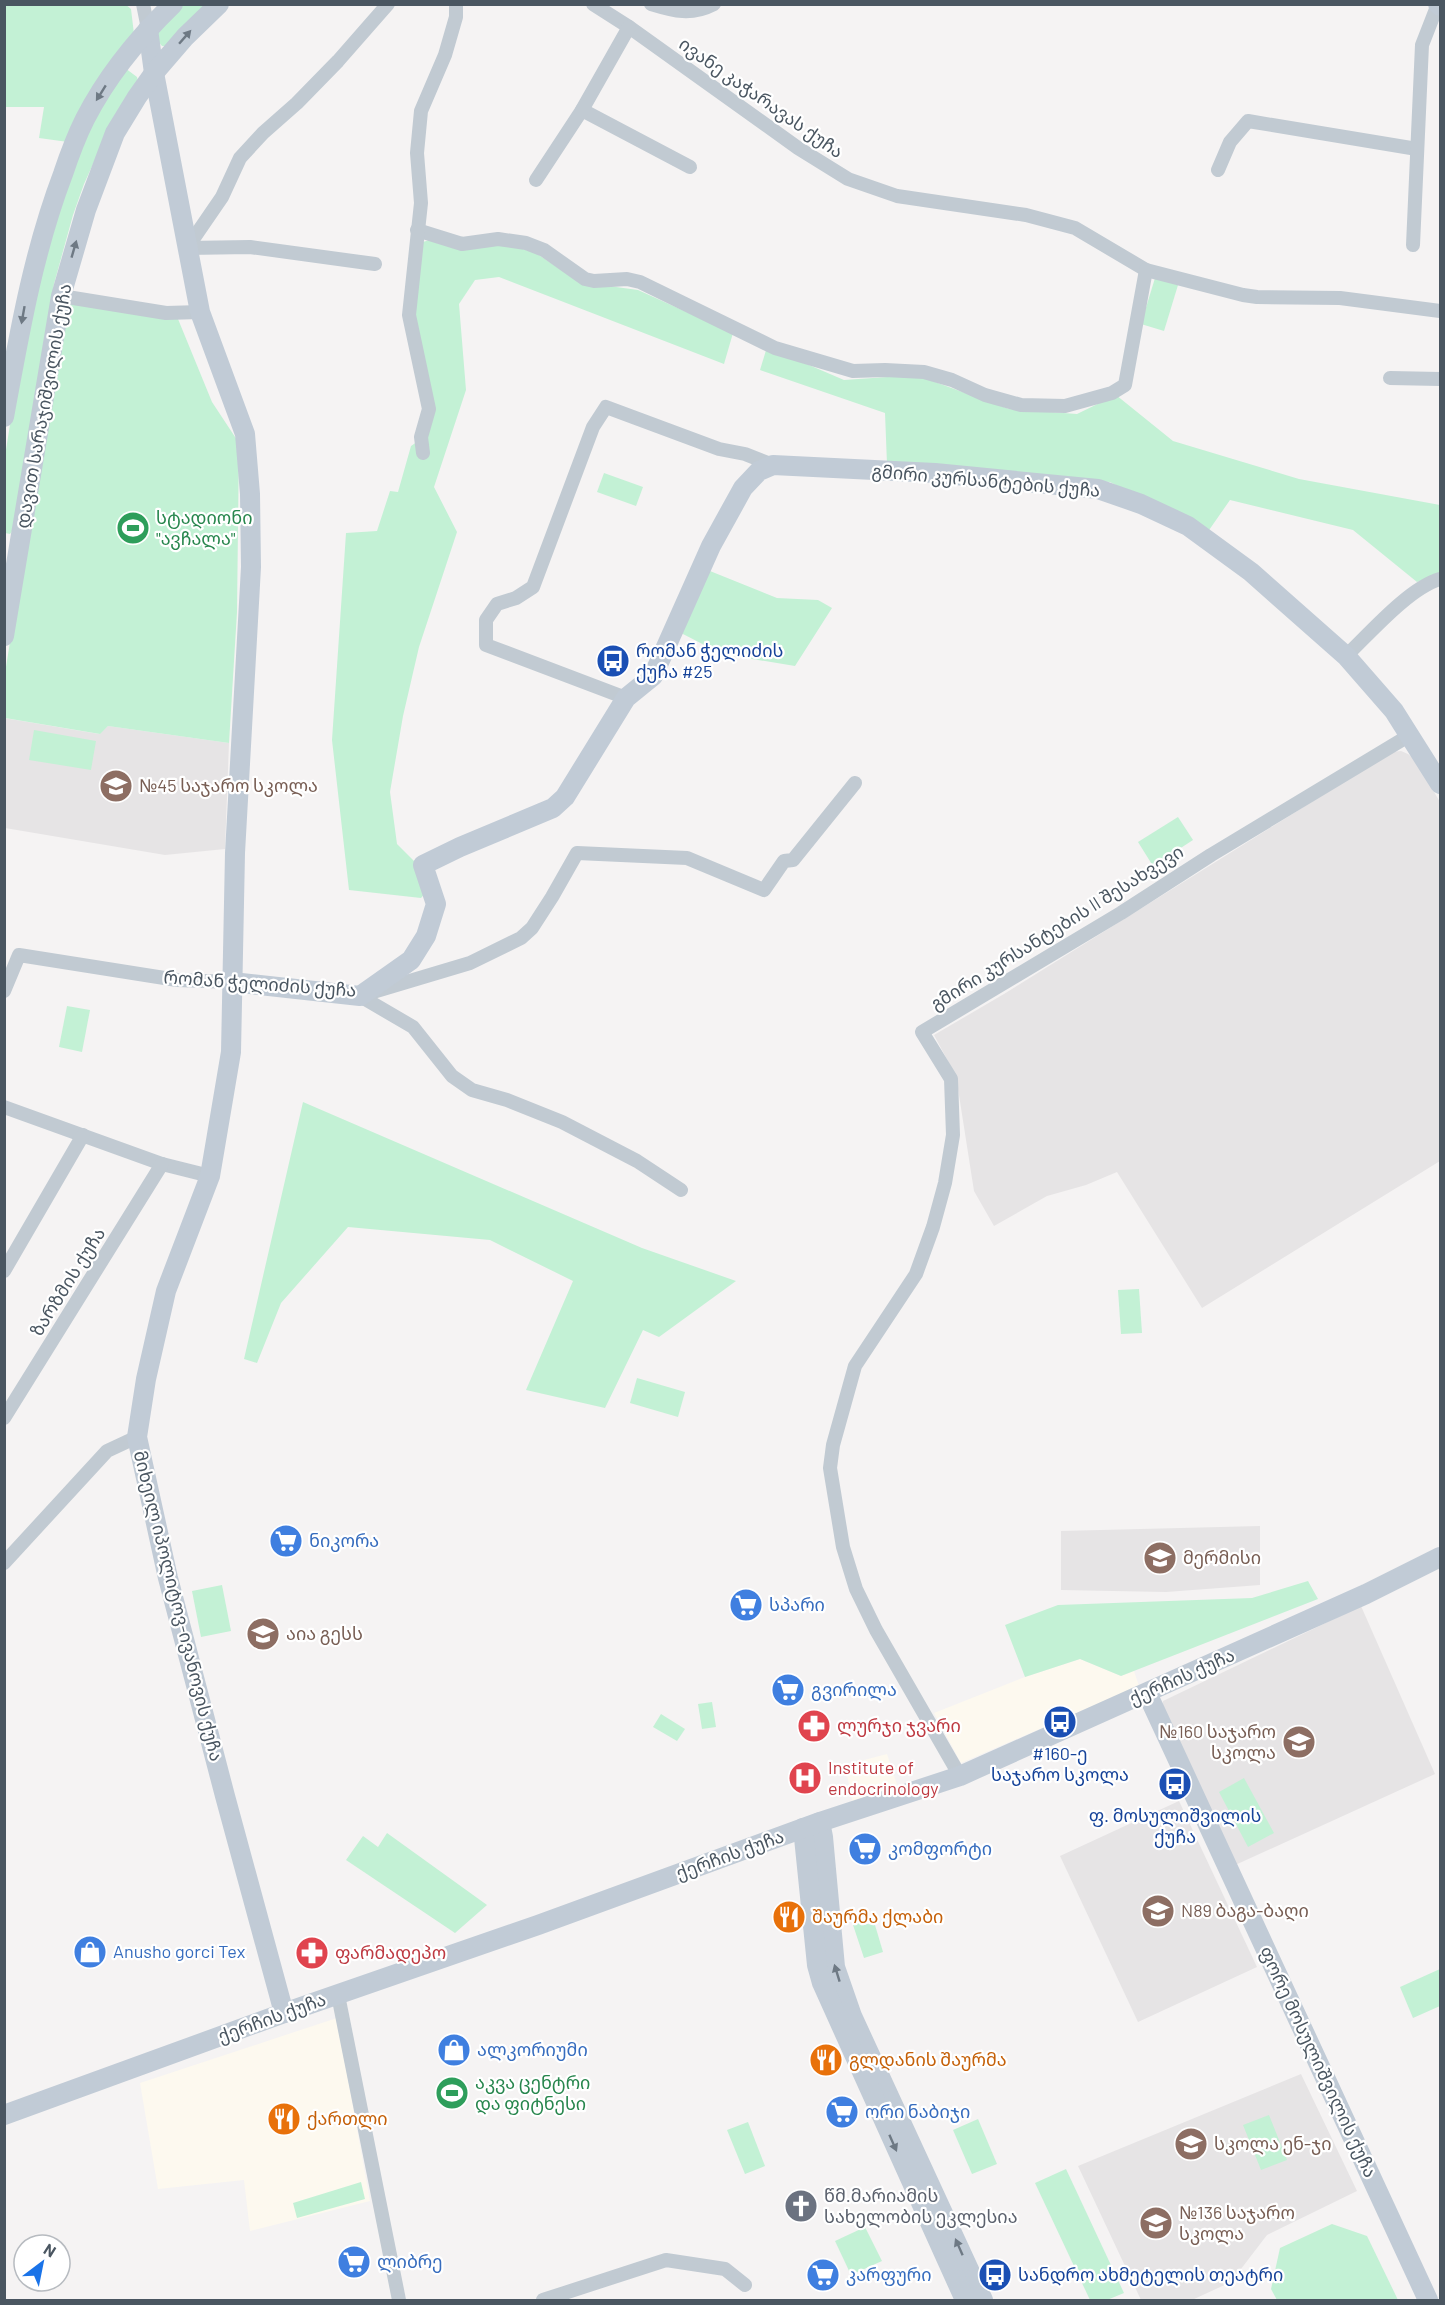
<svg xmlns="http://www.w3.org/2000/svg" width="1445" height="2305" viewBox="0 0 1445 2305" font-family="Barlow,'Noto Sans Georgian',sans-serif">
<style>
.commercial{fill:#fdf9ef}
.education{fill:#e6e4e5}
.green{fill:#c3f1d5}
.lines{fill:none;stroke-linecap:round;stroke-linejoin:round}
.street{stroke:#c1cad2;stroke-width:14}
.secondary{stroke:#c1cbd6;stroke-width:20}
.oneway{fill:#6e7984}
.labels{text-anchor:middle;stroke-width:4.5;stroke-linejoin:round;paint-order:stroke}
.street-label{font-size:18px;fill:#4a5661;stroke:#fff}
.leisure-label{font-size:18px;fill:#27864d;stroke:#fff;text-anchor:start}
.transit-label{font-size:18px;fill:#164399;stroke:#fff;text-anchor:start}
.education-label{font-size:18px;fill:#785e54;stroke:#fff;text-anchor:start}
.shop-label{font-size:18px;fill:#366cbe;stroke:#fff;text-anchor:start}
.health-label{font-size:18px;fill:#be3a42;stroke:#fff;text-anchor:start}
.food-label{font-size:18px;fill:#c56008;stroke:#fff;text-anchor:start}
.worship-label{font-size:18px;fill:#5b616d;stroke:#fff;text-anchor:start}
</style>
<rect width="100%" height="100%" fill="#f5f3f3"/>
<g class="commercial">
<path d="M 1080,1659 L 1121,1676 L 1134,1671 L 1139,1686 L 961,1763 L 934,1713 L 1025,1677 Z"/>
<path d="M 887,1754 L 898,1788 L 853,1804 L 845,1765 Z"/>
<path d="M 337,2018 L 370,2201 L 250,2231 L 244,2180 L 158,2189 L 140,2083 Z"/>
</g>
<g class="education">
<path d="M 4,718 L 99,734 L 108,726 L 229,743 L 225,849 L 165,855 L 5,828 Z"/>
<path d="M 1401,751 L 1408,754 L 1415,760 L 1440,802 L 1440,1161 L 1202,1308 L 1117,1172 L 1086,1185 L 1047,1196 L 994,1226 L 974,1191 L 956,1076 L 934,1035 L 1004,994 L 1392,752 Z"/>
<path d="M 1260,1526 L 1260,1585 L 1166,1592 L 1061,1590 L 1061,1531 Z"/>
<path d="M 1361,1606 L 1435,1774 L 1233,1866 L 1162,1711 L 1163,1701 Z"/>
<path d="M 1179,1801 L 1257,1967 L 1138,2022 L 1060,1856 Z"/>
<path d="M 1301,2074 L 1357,2191 L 1267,2235 L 1231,2282 L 1192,2300 L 1141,2300 L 1078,2166 Z"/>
</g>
<g class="green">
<path d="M 125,4 L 131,9 L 134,34 L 68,142 L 39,138 L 44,107 L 5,107 L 4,5 Z"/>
<path d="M 181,5 L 207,5 L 166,46 L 162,46 L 153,35 Z"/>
<path d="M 125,68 L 137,77 L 138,81 L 112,122 L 84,184 L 73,215 L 54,284 L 13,530 L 10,534 L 5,533 L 5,456 L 20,362 L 47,235 L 97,108 Z"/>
<path d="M 430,240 L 499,242 L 536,253 L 567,274 L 587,283 L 638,290 L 733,333 L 724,364 L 499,277 L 475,280 L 459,304 L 466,390 L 434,487 L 457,532 L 419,647 L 403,716 L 390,792 L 397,844 L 422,869 L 427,891 L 421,898 L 349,890 L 332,740 L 346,533 L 377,531 L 390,491 L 398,492 L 411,446 L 424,437 L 434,407 L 414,325 L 419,243 Z"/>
<path d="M 1155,278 L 1178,285 L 1164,331 L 1141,324 Z"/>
<path d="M 65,301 L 178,319 L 212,402 L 239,443 L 237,612 L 229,743 L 108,726 L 100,734 L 5,718 L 5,673 Z"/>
<path d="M 767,347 L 844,380 L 916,375 L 1009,409 L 1077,414 L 1116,395 L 1173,441 L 1299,479 L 1440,505 L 1440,574 L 1417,582 L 1353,530 L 1230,500 L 1207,533 L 1110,482 L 887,464 L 885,413 L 760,370 Z"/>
<path d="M 604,473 L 643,487 L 636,506 L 597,492 Z"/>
<path d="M 705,569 L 777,598 L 818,600 L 832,608 L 795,666 L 722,654 L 679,632 Z"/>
<path d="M 34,730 L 96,741 L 91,770 L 29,760 Z"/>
<path d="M 1178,817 L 1193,840 L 1153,866 L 1138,842 Z"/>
<path d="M 67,1006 L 90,1010 L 82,1052 L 59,1047 Z"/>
<path d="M 303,1102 L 642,1248 L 736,1281 L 659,1337 L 643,1330 L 605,1408 L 526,1390 L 573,1281 L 490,1240 L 348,1227 L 281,1303 L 257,1363 L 244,1359 Z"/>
<path d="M 1139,1289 L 1142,1333 L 1121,1334 L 1118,1290 Z"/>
<path d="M 637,1378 L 685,1392 L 678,1417 L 630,1403 Z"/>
<path d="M 1308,1581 L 1318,1599 L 1121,1676 L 1080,1659 L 1025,1677 L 1005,1625 L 1058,1605 L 1252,1598 Z"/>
<path d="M 222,1585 L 231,1631 L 201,1637 L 192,1591 Z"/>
<path d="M 712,1702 L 716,1727 L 702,1729 L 698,1704 Z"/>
<path d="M 661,1714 L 685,1729 L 677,1741 L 653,1727 Z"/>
<path d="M 1244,1778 L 1274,1833 L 1248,1847 L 1219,1792 Z"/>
<path d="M 387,1833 L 487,1905 L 455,1933 L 346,1860 L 363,1836 L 378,1847 Z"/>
<path d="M 852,1922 L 875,1925 L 883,1952 L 864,1958 Z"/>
<path d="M 1440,1969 L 1440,2006 L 1413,2018 L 1400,1987 Z"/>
<path d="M 1269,2115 L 1287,2160 L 1261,2170 L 1243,2125 Z"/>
<path d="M 978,2119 L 997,2164 L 972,2174 L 953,2130 Z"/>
<path d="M 748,2122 L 765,2166 L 745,2174 L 727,2130 Z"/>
<path d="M 1066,2169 L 1124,2293 L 1107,2300 L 1090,2300 L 1035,2183 Z"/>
<path d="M 361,2182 L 365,2199 L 297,2218 L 293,2203 Z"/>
<path d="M 1332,2224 L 1367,2236 L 1398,2300 L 1277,2300 L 1271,2289 L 1280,2248 Z"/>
<path d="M 865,2227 L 882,2261 L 851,2275 L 835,2241 Z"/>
</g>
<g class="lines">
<g class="street">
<path d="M 143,4 L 148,29"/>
<path d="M 593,4 L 629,27 L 798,148 L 848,179 L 897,196 L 1026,215 L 1075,228 L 1146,270 L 1243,295 L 1257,297 L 1340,298 L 1440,311"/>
<path d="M 651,4 C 674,11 691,16 714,4"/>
<path d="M 582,110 L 690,167"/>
<path d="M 1218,170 L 1230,142 L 1248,121 L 1417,149"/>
<path d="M 536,180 L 582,110 L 629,27"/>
<path d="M 417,230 L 462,244 L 498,239 L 526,243 L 544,250 L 585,279 L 594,281 L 627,279 L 640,282 L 775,348 L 853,371 L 885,370 L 924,372 L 952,380 L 985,395 L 1021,405 L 1065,406 L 1112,393 L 1125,385 L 1146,270"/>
<path d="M 1413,245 L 1422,45 L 1438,4"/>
<path d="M 187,248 L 222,197 L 240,158 L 263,133 L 297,103 L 338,61 L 388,4"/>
<path d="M 187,248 L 250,247 L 375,264"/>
<path d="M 61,296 L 166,313 L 200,312"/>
<path d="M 1390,378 L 1440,379"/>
<path d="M 423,453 L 421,437 L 429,409 L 409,315 L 421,203 L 417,153 L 421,111 L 445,55 L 456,17 L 456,4"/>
<path d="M 1346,656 C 1370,633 1409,588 1440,579"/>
<path d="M 626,698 L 486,645 L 486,620 L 497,604 L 516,598 L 533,587 L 593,427 L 606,407 L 719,449 L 745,454 L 773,465"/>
<path d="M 4,991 L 19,955 L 177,980 L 232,982"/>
<path d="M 373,992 L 470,963 L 521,938 L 532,928 L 552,897 L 577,853 L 687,858 L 764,890 L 784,861 L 793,860 L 855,783"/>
<path d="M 360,996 L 413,1027 L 452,1076 L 472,1090 L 507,1100 L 562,1122 L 637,1161 L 681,1190"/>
<path d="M 4,1107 L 162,1164 L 210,1176"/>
<path d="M 4,1271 L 83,1135"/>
<path d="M 4,1418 L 162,1164"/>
<path d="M 4,1563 L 107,1451 L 137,1437"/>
<path d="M 960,1776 L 876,1630 L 856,1589 L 843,1547 L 830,1468 L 833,1445 L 855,1366 L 916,1274 L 933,1227 L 945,1183 L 953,1135 L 951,1079 L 922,1032 L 1121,913 L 1211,855 L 1410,735"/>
<path d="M 338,1995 L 399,2300"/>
<path d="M 543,2300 L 666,2260 L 725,2269 L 745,2285"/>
</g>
<g class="secondary">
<path d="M 1438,4 L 1440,6"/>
<path d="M 148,29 L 154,73 L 200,312 L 245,434 L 250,494 L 251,567 L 235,853 L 231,1052 L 210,1176 L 166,1291 L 146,1379 L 137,1437 L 168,1578 L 225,1796 L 284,2013"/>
<path d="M 4,417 C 19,335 33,253 63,174 C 69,156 76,137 85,119 C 107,76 138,38 173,4"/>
<path d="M 4,636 L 61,296 L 86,210 L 115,133 L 137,97 L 154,73 L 185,37 L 219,4"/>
<path d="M 232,982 L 360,996 L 411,960 L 426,936 L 436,904 L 423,865 L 460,847 L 553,808 L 565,797 L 626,698 L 653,676 L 711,546 L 743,488 L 759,471 L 773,465 L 935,473 L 1098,489 L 1141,504 L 1188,526 L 1251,572 L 1346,656 L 1394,711 L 1440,784"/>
<path d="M 1147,1693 L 1428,2300"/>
<path d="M 820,1822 L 823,1837 L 835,1967 L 852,2016 L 983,2300"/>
<path d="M 803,1828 L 817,1965 L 822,1983 L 965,2300"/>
<path d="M 4,2115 L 284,2013 L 538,1925 L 820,1822 L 960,1776 L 1366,1594 L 1440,1557"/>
</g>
</g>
<defs><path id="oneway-solid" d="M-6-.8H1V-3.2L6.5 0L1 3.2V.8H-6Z" transform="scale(1.5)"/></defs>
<g class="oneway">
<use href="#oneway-solid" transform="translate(185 37) rotate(-49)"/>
<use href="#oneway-solid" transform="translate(101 93) rotate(122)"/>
<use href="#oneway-solid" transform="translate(74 249) rotate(-74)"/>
<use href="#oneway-solid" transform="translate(23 315) rotate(100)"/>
<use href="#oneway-solid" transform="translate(837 1973) rotate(-107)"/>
<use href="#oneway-solid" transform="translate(893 2143) rotate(66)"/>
<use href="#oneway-solid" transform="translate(959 2247) rotate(-114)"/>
</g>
<defs>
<symbol id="stadium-disc" viewBox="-11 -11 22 22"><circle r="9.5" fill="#2e9e5b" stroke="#fff"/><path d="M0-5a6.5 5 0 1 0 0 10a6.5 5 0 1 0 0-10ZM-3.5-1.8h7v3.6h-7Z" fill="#fff"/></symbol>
<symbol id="bus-disc" viewBox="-11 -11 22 22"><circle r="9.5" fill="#1a4fb4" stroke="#fff"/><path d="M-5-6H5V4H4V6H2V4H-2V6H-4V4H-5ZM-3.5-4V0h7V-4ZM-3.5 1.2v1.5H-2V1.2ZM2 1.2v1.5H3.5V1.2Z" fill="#fff"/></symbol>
<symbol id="school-disc" viewBox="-11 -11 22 22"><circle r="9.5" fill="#8d6e63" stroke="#fff"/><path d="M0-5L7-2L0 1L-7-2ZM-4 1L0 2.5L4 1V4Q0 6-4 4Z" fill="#fff"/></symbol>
<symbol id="supermarket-disc" viewBox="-11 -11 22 22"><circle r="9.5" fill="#3f7fe0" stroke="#fff"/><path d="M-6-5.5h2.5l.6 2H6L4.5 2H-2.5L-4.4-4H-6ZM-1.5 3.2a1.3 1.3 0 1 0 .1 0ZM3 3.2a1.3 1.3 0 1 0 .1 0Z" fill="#fff"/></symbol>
<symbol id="university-disc" viewBox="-11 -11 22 22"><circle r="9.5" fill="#8d6e63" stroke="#fff"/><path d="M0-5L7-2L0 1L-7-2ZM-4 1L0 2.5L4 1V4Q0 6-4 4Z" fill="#fff"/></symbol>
<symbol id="pharmacy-disc" viewBox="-11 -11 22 22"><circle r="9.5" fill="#e0444e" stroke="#fff"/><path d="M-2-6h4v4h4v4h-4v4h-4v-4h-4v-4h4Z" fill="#fff"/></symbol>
<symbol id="hospital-disc" viewBox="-11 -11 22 22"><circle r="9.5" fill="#e0444e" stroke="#fff"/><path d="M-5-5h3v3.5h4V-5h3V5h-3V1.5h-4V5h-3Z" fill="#fff"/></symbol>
<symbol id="restaurant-disc" viewBox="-11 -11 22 22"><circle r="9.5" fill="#e8710a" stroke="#fff"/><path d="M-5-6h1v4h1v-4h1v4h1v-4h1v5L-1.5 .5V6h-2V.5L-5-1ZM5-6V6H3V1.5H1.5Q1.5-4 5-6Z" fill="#fff"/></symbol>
<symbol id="shop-disc" viewBox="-11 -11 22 22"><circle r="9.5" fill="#3f7fe0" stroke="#fff"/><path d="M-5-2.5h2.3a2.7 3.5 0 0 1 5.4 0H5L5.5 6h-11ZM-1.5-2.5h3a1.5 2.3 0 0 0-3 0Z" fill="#fff"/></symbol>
<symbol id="church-disc" viewBox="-11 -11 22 22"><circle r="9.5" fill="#6b7280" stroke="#fff"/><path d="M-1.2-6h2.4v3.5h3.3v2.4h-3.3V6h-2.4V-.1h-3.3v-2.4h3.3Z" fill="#fff"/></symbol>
</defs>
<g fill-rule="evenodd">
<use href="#stadium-disc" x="114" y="509" width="38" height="38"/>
<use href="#bus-disc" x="594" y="642" width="38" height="38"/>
<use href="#school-disc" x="97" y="767" width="38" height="38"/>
<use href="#supermarket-disc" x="267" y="1522" width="38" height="38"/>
<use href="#university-disc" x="1141" y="1539" width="38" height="38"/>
<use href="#supermarket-disc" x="727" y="1586" width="38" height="38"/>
<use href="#school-disc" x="244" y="1615" width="38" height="38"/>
<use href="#supermarket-disc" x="769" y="1671" width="38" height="38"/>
<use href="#bus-disc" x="1041" y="1703" width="38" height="38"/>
<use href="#pharmacy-disc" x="795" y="1707" width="38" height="38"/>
<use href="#school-disc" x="1280" y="1723" width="38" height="38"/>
<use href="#hospital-disc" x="786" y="1759" width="38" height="38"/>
<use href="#bus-disc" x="1156" y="1765" width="38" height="38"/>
<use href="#supermarket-disc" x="846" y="1830" width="38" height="38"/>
<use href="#school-disc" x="1139" y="1892" width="38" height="38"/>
<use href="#restaurant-disc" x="770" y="1898" width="38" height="38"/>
<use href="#shop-disc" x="71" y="1933" width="38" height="38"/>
<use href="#pharmacy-disc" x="293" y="1934" width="38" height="38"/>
<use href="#shop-disc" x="435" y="2031" width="38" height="38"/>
<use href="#restaurant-disc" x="807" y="2041" width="38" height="38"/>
<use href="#stadium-disc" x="433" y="2074" width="38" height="38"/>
<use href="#supermarket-disc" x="823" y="2093" width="38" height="38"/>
<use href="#restaurant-disc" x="265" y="2100" width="38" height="38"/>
<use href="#school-disc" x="1172" y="2125" width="38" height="38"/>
<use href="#church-disc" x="782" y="2187" width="38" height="38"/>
<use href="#school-disc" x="1137" y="2204" width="38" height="38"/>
<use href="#supermarket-disc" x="335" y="2243" width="38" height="38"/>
<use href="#supermarket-disc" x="804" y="2256" width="38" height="38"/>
<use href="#bus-disc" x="976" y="2256" width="38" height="38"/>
</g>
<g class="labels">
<g class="street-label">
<text transform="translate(761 98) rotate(35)" y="6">ივანე კაჭარავას ქუჩა</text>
<text transform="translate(44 406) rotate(-80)" y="6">დავით სარაჯიშვილის ქუჩა</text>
<text transform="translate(986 481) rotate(5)" y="6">გმირი კურსანტების ქუჩა</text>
<text transform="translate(1057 928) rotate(-32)" y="6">გმირი კურსანტების II შესახვევი</text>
<text transform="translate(260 984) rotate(4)" y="6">რომან ჭელიძის ქუჩა</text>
<text transform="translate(68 1282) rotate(-58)" y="6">ზარზმის ქუჩა</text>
<text transform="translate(178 1606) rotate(76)" y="6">მიხეილ იპოლიტოვ-ივანოვის ქუჩა</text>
<text transform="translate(1182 1677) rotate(-24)" y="6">ქერჩის ქუჩა</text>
<text transform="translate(730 1855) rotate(-20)" y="6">ქერჩის ქუჩა</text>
<text transform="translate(272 2018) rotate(-20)" y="6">ქერჩის ქუჩა</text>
<text transform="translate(1318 2062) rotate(65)" y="6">ფორე მოსულიშვილის ქუჩა</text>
</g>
<g class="leisure-label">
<text x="156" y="524">სტადიონი<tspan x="156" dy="21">"ავჩალა"</tspan></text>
<text x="475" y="2089">აკვა ცენტრი<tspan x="475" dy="21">და ფიტნესი</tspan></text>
</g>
<g class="transit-label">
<text x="636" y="657">რომან ჭელიძის<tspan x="636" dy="21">ქუჩა #25</tspan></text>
<text x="1060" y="1760" text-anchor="middle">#160-ე<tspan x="1060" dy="21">საჯარო სკოლა</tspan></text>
<text x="1175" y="1822" text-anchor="middle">ფ. მოსულიშვილის<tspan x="1175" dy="21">ქუჩა</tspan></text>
<text x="1018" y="2281">სანდრო ახმეტელის თეატრი</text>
</g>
<g class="education-label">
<text x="139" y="792">№45 საჯარო სკოლა</text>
<text x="1183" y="1564">მერმისი</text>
<text x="286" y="1640">აია გესს</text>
<text x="1276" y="1738" text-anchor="end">№160 საჯარო<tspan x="1276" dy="21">სკოლა</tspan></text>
<text x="1181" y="1917">N89 ბაგა-ბაღი</text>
<text x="1214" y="2150">სკოლა ენ-ჯი</text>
<text x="1179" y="2219">№136 საჯარო<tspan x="1179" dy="21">სკოლა</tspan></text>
</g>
<g class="shop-label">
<text x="309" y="1547">ნიკორა</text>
<text x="769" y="1611">სპარი</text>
<text x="811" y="1696">გვირილა</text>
<text x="888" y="1855">კომფორტი</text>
<text x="113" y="1958">Anusho gorci Tex</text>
<text x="477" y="2056">ალკორიუმი</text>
<text x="865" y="2118">ორი ნაბიჯი</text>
<text x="377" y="2268">ლიბრე</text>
<text x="846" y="2281">კარფური</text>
</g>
<g class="health-label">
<text x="837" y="1732">ლურჯი ჯვარი</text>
<text x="828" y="1774">Institute of<tspan x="828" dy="21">endocrinology</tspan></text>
<text x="335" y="1959">ფარმადეპო</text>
</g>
<g class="food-label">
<text x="812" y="1923">შაურმა ქლაბი</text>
<text x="849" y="2066">გლდანის შაურმა</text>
<text x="307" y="2125">ქართლი</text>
</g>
<g class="worship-label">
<text x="824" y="2202">წმ.მარიამის<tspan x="824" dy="21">სახელობის ეკლესია</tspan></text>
</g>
</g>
<rect width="1445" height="2305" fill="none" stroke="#4a5661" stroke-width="12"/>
<g transform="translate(42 2263) rotate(32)"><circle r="28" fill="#ffffff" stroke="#b7bbc0" stroke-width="1.5"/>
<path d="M0-4.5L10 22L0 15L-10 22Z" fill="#1a73e8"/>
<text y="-9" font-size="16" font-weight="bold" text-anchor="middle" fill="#4a5661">N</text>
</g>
</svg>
